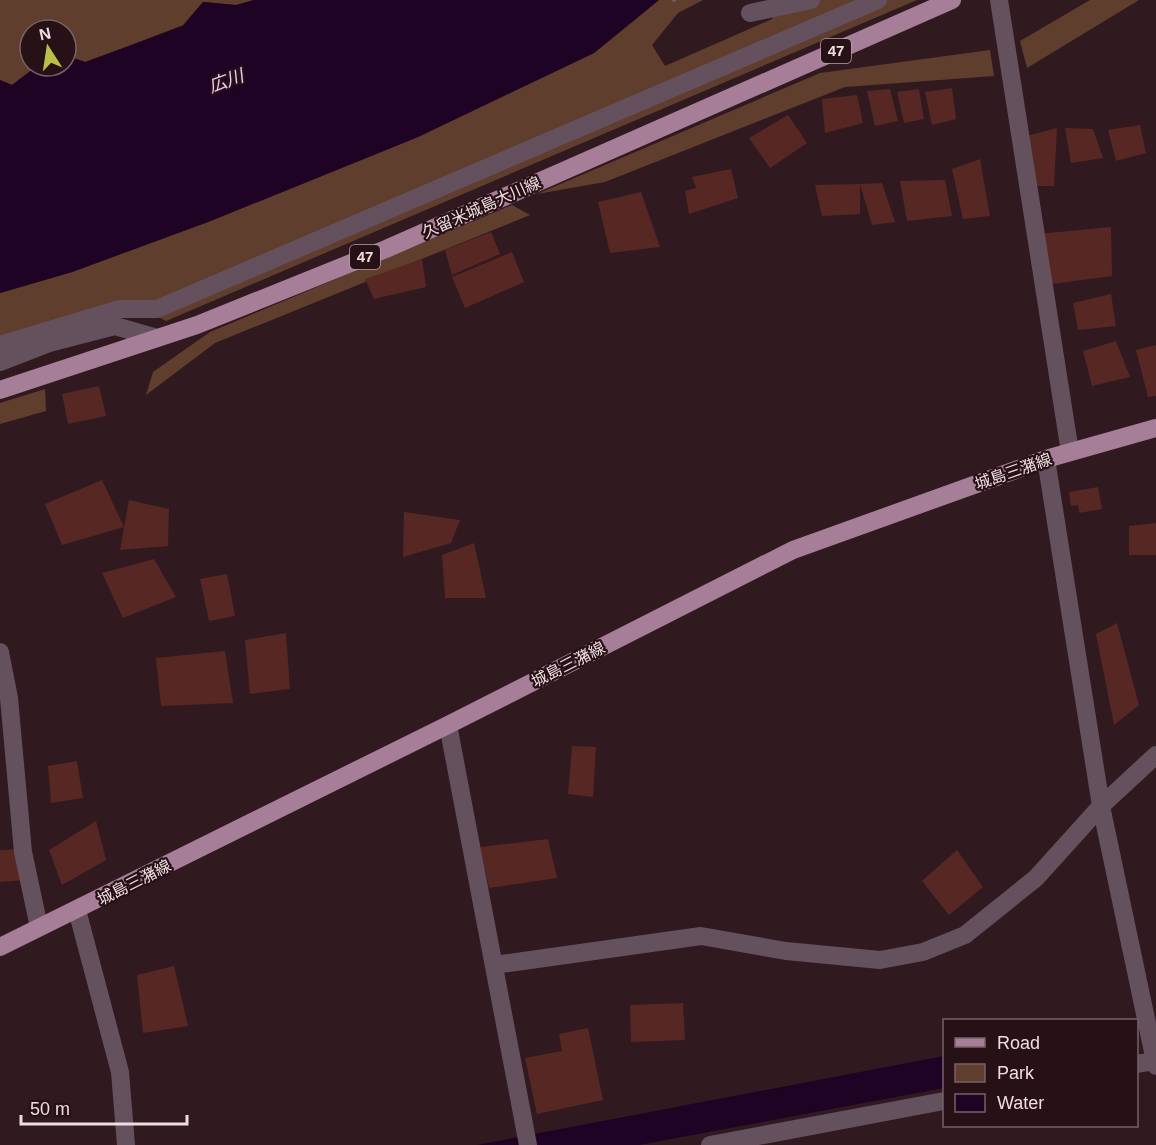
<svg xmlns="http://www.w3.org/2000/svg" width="1156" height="1145" viewBox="0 0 1156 1145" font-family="Arial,'Noto Sans JP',sans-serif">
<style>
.green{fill:#603e2e}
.water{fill:#1e0324}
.building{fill:#572724}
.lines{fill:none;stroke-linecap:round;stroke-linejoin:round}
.path{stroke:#745f64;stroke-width:4;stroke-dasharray:1.5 4.5;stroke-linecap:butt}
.minor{stroke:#65505d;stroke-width:18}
.major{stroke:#a77e98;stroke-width:18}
.labels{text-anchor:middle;stroke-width:4.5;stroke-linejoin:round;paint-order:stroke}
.shield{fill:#271016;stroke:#b3a0a4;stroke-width:1.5}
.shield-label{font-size:15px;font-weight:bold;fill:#efdee1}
.street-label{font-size:16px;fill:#efdee1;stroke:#271016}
.water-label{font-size:18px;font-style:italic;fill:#f3c9fd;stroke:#271016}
</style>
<rect width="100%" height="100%" fill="#311920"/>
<g class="green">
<path d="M 0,0 L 254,0 L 236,5 L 203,2 L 183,25 L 85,63 L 66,55 L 66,30 L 30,30 L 30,66 L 37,66 L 12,85 L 0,80 Z"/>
<path d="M 659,0 L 703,0 L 678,13 L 652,45 L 665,66 L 772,19 L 778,0 L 917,0 L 166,321 L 127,301 L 0,339 L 0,293 L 72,272 L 208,222 L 418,137 L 594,53 Z"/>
<path d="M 1090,0 L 1139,0 L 1027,68 L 1020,41 Z"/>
<path d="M 990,50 L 994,76 L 845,87 L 605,182 L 537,194 L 820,73 Z"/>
<path d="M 512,205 L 530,215 L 215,343 L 146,395 L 153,372 L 210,332 Z"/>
<path d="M 45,389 L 46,411 L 0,424 L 0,403 Z"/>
</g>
<g class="water">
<path d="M 254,0 L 659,0 L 594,53 L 418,137 L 208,222 L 72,272 L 0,293 L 0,80 L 12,85 L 37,66 L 66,66 L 66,55 L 85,62 L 183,26 L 203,2 L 236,5 Z"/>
<path d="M 944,1056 L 944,1088 L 639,1145 L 477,1145 Z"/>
</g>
<g class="building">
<path d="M 952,88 L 956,119 L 932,125 L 925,92 Z"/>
<path d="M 890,89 L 898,121 L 875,126 L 867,91 Z"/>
<path d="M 919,89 L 924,119 L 904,123 L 897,92 Z"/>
<path d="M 857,95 L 863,123 L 825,133 L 822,99 Z"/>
<path d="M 788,115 L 807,143 L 770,168 L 749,138 Z"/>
<path d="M 1140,125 L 1146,153 L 1116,161 L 1108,130 Z"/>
<path d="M 1057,128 L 1054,186 L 1026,186 L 1023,137 Z"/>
<path d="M 1065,128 L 1093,129 L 1103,158 L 1071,163 Z"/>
<path d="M 980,159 L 990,216 L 963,219 L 952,169 Z"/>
<path d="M 731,169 L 738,198 L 689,214 L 685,191 L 696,188 L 692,177 Z"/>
<path d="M 945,180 L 952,216 L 907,221 L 900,181 Z"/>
<path d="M 882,183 L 895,222 L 872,225 L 860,184 Z"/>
<path d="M 860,184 L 860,214 L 822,216 L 815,185 Z"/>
<path d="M 641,192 L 660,247 L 610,253 L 598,202 Z"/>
<path d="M 1111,227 L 1112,276 L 1044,285 L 1038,234 Z"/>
<path d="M 491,232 L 500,254 L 452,275 L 445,250 Z"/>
<path d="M 512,252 L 524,282 L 465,308 L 452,277 Z"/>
<path d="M 422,259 L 426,287 L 374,299 L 365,279 Z"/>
<path d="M 1111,294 L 1116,326 L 1078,330 L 1073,303 Z"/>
<path d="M 1116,341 L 1130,377 L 1092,386 L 1083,351 Z"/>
<path d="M 1156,345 L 1156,396 L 1148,397 L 1136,350 Z"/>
<path d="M 99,386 L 106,416 L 68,424 L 62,394 Z"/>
<path d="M 102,480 L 124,527 L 62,545 L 45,504 Z"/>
<path d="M 1098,487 L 1102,509 L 1079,513 L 1078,505 L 1071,506 L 1069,492 Z"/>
<path d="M 129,500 L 169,509 L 168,546 L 120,550 Z"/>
<path d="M 404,512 L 460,520 L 451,543 L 403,557 Z"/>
<path d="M 1156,523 L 1156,555 L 1129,555 L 1129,526 Z"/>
<path d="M 474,543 L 486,598 L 445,598 L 442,555 Z"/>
<path d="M 154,559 L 176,597 L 123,618 L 102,573 Z"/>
<path d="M 227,574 L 235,616 L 209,621 L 200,579 Z"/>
<path d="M 1117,623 L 1139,705 L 1114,725 L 1096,634 Z"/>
<path d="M 286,633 L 290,689 L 250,694 L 245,640 Z"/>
<path d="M 225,651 L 233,703 L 161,706 L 156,658 Z"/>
<path d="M 572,746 L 596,747 L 593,797 L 568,794 Z"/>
<path d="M 77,761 L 83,798 L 51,803 L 48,766 Z"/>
<path d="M 96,821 L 106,860 L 62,885 L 49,850 Z"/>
<path d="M 548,839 L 557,878 L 489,888 L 480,847 Z"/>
<path d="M 20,849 L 26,880 L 0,882 L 0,850 Z"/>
<path d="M 957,850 L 983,887 L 949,915 L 922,881 Z"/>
<path d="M 174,966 L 188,1026 L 143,1033 L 137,975 Z"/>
<path d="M 683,1003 L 685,1040 L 631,1042 L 630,1005 Z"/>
<path d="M 588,1028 L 603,1100 L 537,1114 L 525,1058 L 562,1051 L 559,1034 Z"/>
</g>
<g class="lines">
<path class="path" d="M 674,0 L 675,4"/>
<g class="minor">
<path d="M 999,0 L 1070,452"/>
<path d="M 750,13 L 811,0"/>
<path d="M 0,345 L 119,309 L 157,309 L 878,0"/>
<path d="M 0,362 L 49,343 L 115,326 L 157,338"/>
<path d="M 1046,459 L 1101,806 L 1156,1066"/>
<path d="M 0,652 L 9,698 L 23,852 L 39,927"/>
<path d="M 448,725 L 528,1145"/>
<path d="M 77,910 L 120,1072 L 126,1145"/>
<path d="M 494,965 L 701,936 L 786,951 L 880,960 L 923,952 L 965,935 L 1036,878 L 1101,806 L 1156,755"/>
<path d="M 1136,1064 L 1156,1061"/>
<path d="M 710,1145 L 944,1101"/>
</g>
<g class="major">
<path d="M 0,390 L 197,325 L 386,249 L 952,0"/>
<path d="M 0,947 L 448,725 L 793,550 L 1046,459 L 1156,428"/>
</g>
</g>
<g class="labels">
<g class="shield">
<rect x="821" y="39" width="30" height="24" rx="4.5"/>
<rect x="350" y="245" width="30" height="24" rx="4.5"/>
</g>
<g class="shield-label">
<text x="836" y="56">47</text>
<text x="365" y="262">47</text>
</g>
<g class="street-label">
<text transform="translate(481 207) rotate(-24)" y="6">久留米城島大川線</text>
<text transform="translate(1013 471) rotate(-19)" y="6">城島三潴線</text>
<text transform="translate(568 664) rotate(-27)" y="6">城島三潴線</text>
<text transform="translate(134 882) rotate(-27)" y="6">城島三潴線</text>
</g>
<g class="water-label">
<text transform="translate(226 81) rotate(-20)" y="6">広川</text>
</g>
</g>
<rect x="943" y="1019" width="195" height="108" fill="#271016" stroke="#776267" stroke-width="1.5"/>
<rect x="955" y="1038" width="30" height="9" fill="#a77e98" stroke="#776267" stroke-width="1.5"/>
<text x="997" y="1049" font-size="18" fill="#efdee1">Road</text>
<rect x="955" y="1064" width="30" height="18" fill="#603e2e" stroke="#776267" stroke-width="1.5"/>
<text x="997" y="1079" font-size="18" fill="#efdee1">Park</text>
<rect x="955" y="1094" width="30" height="18" fill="#1e0324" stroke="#776267" stroke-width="1.5"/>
<text x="997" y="1109" font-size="18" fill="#efdee1">Water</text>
<g transform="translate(48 48) rotate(348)"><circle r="28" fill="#271016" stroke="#776267" stroke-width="1.5"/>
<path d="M0-4.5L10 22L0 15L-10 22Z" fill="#bac045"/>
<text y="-9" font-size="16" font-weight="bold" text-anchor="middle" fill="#efdee1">N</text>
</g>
<path d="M21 1115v9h166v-9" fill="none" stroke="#efdee1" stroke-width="3"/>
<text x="30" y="1115" font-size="18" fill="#efdee1" stroke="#271016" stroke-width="4.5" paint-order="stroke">50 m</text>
</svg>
